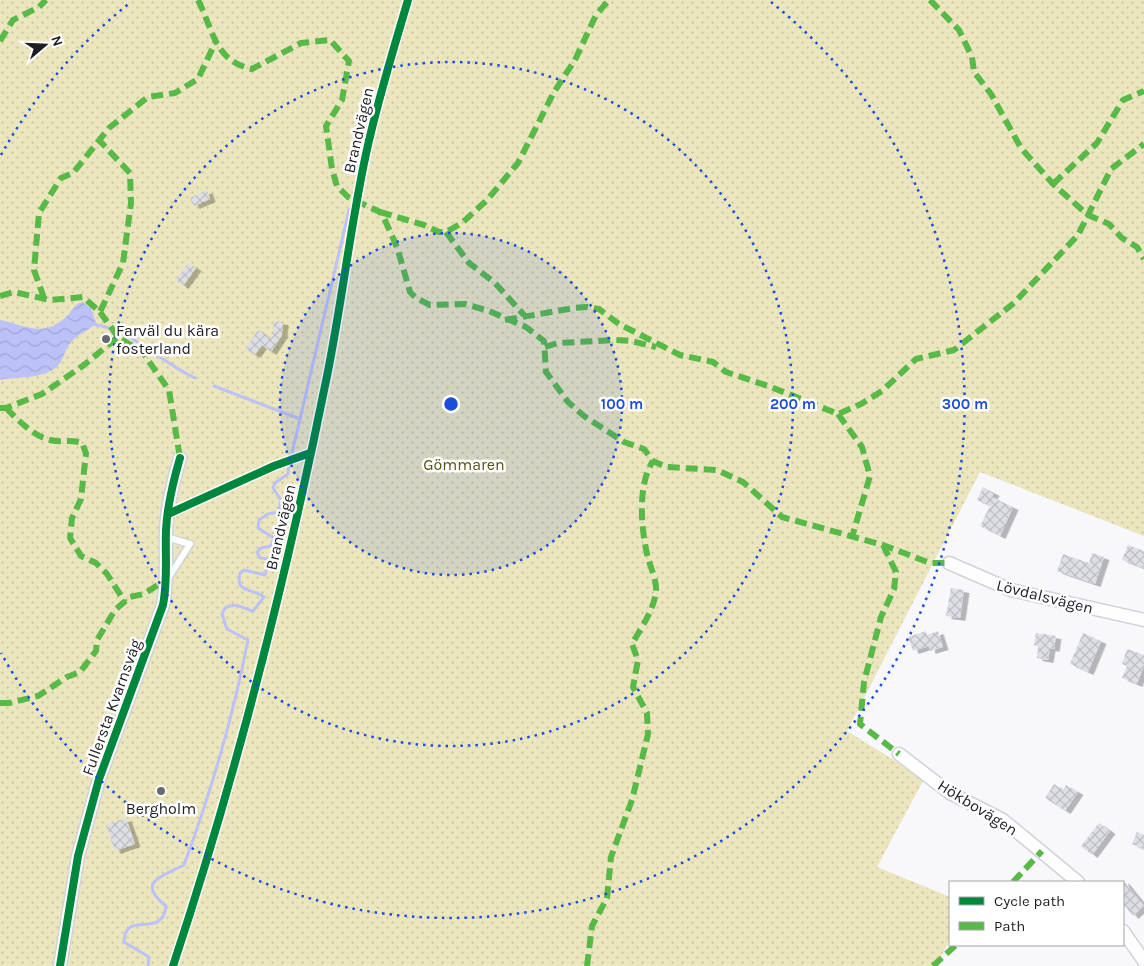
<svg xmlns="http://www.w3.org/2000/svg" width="1144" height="966" viewBox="0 0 1144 966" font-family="Karla,sans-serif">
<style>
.park{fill:url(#park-dots)}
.water{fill:url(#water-waves)}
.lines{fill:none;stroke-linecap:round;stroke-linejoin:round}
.stream{stroke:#bcc2f8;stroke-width:3}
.building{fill:url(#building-cross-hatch);filter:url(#shadow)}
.service-casing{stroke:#d2d3d8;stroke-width:9}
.minor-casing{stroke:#d2d3d8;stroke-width:15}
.service{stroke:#fefeff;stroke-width:6}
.minor{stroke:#fefeff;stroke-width:12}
.quiet{stroke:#58b947;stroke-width:6;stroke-dasharray:12 6;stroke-linecap:butt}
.cycleway-casing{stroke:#fff;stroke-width:11}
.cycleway{stroke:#00873e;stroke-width:8}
.ring{fill:none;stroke:#1d4ed8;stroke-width:2.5;stroke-dasharray:2.5 5}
.poi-dot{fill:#696a70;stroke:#fff;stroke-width:2}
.labels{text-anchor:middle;stroke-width:5;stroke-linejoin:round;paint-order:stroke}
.street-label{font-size:16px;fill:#1d1e24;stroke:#fff}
.poi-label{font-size:16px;fill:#1d1e24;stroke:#fff;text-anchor:start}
.park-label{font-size:16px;fill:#59510f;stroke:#fff}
.centre{fill:#1d4ed8;stroke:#fff;stroke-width:2.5}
.ring-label{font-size:15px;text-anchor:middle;font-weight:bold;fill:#1d4ed8;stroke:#fff;stroke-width:5;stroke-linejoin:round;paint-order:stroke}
</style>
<defs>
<pattern id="park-dots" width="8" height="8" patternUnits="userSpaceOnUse" patternTransform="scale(1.25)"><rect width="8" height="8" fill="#ebe6bd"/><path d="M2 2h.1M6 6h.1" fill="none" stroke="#c9c5a2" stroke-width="1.8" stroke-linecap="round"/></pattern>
<pattern id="water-waves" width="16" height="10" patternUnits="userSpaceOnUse" patternTransform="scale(1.25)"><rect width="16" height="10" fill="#bcc2f8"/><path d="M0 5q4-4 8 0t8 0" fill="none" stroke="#a1a6d4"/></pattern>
<pattern id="building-cross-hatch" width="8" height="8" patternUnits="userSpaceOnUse" patternTransform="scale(1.25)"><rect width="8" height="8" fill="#dedfe4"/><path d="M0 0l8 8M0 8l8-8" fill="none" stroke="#bebfc3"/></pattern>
<filter id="shadow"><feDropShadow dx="5.5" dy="3" stdDeviation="0" flood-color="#0004"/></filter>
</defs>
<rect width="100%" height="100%" fill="#f7f7fc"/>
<path class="park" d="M 0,0 L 1144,0 L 1144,536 L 980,472 L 847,731 L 924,779 L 877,867 L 950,897 L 950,940 L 936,966 L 0,966 Z"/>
<path class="water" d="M 82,302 L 91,308 L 96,323 C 89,331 78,334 71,342 C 66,348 64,357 60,363 C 48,380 18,376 0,380 L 0,320 C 25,325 41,338 65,318 C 72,312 73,305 82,302 Z"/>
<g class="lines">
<g class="stream">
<path d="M 93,324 C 136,332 157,360 195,378"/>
<path d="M 214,386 L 300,419"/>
<path d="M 292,453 L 349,210"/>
<path d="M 148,966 L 149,957 L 124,942 C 125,908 162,941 166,906 C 135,882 163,876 184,865 C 211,792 233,717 248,640 L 227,629 L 222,614 L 225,608 C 237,601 242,609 253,611 L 264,597 C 253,588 235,594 240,573 L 244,570 L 265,575 L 269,559 L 260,558 L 257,552 L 261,548 L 271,546 L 274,538 L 258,528 L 259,520 L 268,514 L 279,512 L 281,500 L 273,488 L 275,483 L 288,474 L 289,463"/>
</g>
</g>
<g class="building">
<path d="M 207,190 L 210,199 L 194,206 L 190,198 Z"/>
<path d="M 188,263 L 196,268 L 183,286 L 176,280 Z"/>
<path d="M 274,321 L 283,322 L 282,335 L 271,352 L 262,345 L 255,355 L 245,349 L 258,330 L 272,339 Z"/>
<path d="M 983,487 L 994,493 L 992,497 L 1013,507 L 1000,536 L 980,526 L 990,506 L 977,500 Z"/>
<path d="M 1128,545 L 1144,551 L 1144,568 L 1122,560 Z"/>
<path d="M 1092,553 L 1104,557 L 1095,584 L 1057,571 L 1063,554 L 1089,563 Z"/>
<path d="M 951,588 L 964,590 L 960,618 L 946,616 Z"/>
<path d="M 926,631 L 927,635 L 938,631 L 943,647 L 930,651 L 929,646 L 913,651 L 908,637 Z"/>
<path d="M 1036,633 L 1056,636 L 1054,649 L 1050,648 L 1048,660 L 1037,658 L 1038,646 L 1034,645 Z"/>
<path d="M 1083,633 L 1101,641 L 1088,672 L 1070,664 Z"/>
<path d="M 1127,649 L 1144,655 L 1144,665 L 1137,684 L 1122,678 L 1127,666 L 1122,664 Z"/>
<path d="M 1054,784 L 1063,790 L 1066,785 L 1078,792 L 1065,811 L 1045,798 Z"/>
<path d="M 126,818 L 135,844 L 115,851 L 106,825 Z"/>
<path d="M 1099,823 L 1110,831 L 1092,855 L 1081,846 Z"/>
<path d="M 1137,832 L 1144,835 L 1144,849 L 1132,844 Z"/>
<path d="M 1123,880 L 1144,906 L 1133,916 L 1123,904 Z"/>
</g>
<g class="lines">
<defs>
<g id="service">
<path d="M 166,537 L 190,544 L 169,577"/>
<path d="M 173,966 C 237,773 287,575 327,376 C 342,302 350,228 366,154 C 377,102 393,51 408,0"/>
</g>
<g id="minor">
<path d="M 949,563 L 1011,590 L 1144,620"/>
<path d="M 899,754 L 950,793 L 1003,820 L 1078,882"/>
<path d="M 1123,931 L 1144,961"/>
<path d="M 60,966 L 78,856 L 99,779 L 163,605 C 168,580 165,556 166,531 C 167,505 173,482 180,458"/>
</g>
</defs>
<use href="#service" class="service-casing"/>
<use href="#minor" class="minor-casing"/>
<use href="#service" class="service"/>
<use href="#minor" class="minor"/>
<g class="quiet">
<path d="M 198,0 C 213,29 214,61 252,69 L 301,43 L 330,40 L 349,61 L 342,100 L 326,126 L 332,169 L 337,186 L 348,197 L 380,212 L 384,218 L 397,247 L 410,292 L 416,298 L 430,305 L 465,304 L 489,311 L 526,327 L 544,341 L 546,372 L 568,402 L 584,416 L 624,442 L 644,449 L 653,461 L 666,467 L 717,470 L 743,482 L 782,517 L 883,545 L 930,563 L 949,563"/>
<path d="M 930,0 L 959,30 L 972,57 L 974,72 L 991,94 L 1021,148 L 1053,184 L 1088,215 L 1109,224 L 1122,238 L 1137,247 L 1144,259"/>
<path d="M 0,41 L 13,20 L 39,7 L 46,0"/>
<path d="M 1053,184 L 1097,143 L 1123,100 L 1144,91"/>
<path d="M 380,212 L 424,225 L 439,232 L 446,232 L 462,223 L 487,200 L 518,163 L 554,92 L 575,60 L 596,15 L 609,0"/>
<path d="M 446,232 L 469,263 L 495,283 L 524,315"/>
<path d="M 0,296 L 14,292 L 50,300 L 83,297 L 100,312 L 123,263 L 131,203 L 130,173 L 99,140"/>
<path d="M 44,298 L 34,270 L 39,213 L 61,178 L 73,173 L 109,128 L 148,97 L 175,93 L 198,79 L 216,41"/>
<path d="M 100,312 L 118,337"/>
<path d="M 505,320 L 574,308 L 587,307 L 599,309 L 619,324 L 680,355 L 713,362 L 726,372 L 771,387 L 838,414 L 861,404 L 882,391 L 916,359 L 954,350 L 1014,303 L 1078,235 L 1111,169 L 1144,144"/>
<path d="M 545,347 L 558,343 L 616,340 L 631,341 L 656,347"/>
<path d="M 0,408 L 6,408 L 42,394 L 84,365 L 118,337 L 143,353 L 169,390 L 180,458"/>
<path d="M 6,408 C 19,421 32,435 50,440 C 61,443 71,439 82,443 L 86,453 L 81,499 L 72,518 L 70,538 L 81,556 L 96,563 L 107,574 L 125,602"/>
<path d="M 838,414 L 862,447 L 870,476 L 852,537"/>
<path d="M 883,545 L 896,572 L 894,589 L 881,617 L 864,682 L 860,724 L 899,754"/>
<path d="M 0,703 L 9,703 L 38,696 L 67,677 L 80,672 L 96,651 L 97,640 L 115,610 L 130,597 L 144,594 L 167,579"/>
<path d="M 1013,882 L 1042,851"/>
<path d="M 587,966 L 592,926 L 607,898 L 611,857 L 632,800 L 648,734 L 647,713 L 633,687 L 638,660 L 632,644 C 641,628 654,610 656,591 C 657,582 651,568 648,558 C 641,530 637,485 653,461"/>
<path d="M 933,966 L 956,945"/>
</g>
<defs>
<g id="cycleway">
<path d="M 168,514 L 274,466 L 310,453"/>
<path d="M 60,966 L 78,856 L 99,779 L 163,605 C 168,580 165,556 166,531 C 167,505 173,482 180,458"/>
<path d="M 173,966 C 237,773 287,575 327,376 C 342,302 350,228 366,154 C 377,102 393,51 408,0"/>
</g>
</defs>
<use href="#cycleway" class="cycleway-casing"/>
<use href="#cycleway" class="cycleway"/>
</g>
<circle cx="451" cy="404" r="171" fill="#1d4ed8" fill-opacity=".12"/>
<g class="ring">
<circle cx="451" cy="404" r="171"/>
<circle cx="451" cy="404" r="342"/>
<path d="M1 155A514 514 0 0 1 131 2M771 2A514 514 0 1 1 1 653"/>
</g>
<g class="poi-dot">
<circle cx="106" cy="339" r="5"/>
<circle cx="161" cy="791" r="5"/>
</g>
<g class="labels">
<g class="street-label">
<text transform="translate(358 130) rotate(-77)" y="6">Brandvägen</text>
<text transform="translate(280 527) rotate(-77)" y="6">Brandvägen</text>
<text transform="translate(1045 596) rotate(14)" y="6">Lövdalsvägen</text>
<text transform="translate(111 707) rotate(-70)" y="6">Fullersta Kvarnsväg</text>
<text transform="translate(978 807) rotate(32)" y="6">Hökbovägen</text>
</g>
<g class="poi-label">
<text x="116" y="336">Farväl du kära<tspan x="116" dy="18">fosterland</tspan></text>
<text x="161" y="814" text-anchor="middle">Bergholm</text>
</g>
<g class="park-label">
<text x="464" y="470">Gömmaren</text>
</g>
</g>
<circle cx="451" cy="404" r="8" class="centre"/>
<g class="ring-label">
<text x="622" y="409">100 m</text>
<text x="793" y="409">200 m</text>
<text x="965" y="409">300 m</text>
</g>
<rect x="949" y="881" width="175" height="65" fill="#ffffff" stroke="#a5a5a7"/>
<rect x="959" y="897" width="25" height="8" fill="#00873e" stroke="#a5a5a7"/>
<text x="994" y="906" font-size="15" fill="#1d1e24">Cycle path</text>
<rect x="959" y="922" width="25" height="8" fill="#58b947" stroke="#a5a5a7"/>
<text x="994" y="931" font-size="15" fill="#1d1e24">Path</text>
<g transform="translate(45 45) rotate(71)" stroke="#ffffff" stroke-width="4" paint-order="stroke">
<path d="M0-4L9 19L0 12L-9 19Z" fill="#1d1e24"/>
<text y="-8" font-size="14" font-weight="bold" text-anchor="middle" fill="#1d1e24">N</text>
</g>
</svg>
